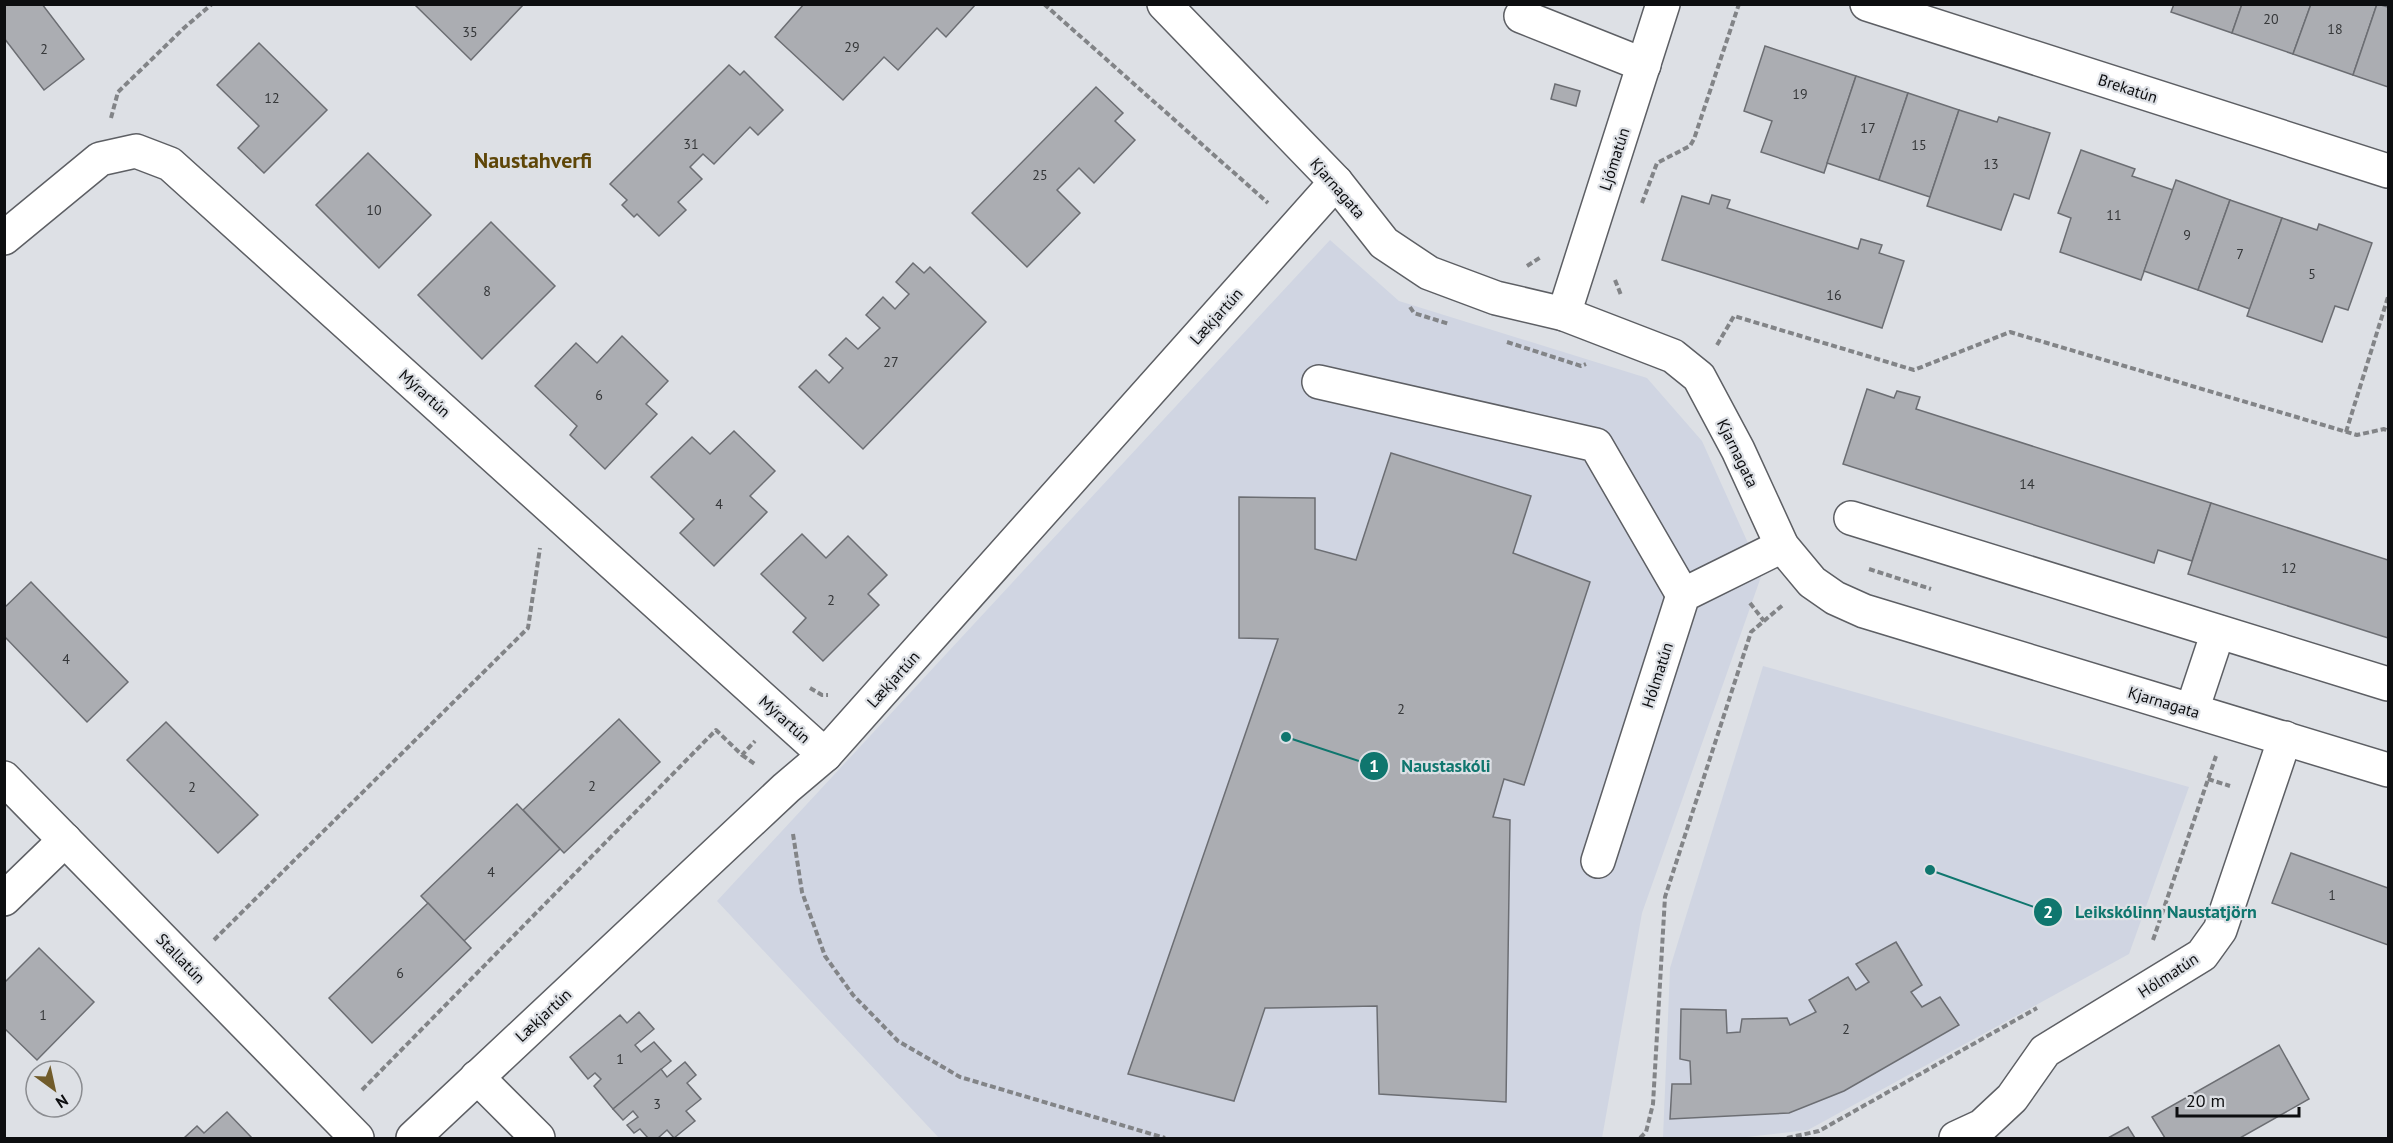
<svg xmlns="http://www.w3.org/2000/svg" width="2393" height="1143" viewBox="0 0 2393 1143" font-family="'PT Sans',sans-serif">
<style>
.built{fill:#d0d5e2}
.building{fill:#abadb2;stroke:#6c6e73;stroke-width:1.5}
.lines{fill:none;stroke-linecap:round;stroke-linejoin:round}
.minor-casing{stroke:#5d5f64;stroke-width:36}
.path{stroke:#828487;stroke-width:4;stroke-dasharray:6 3;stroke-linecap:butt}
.minor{stroke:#fff;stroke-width:33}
.labels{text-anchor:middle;stroke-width:4.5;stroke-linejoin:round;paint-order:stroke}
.number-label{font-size:14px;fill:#343638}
.street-label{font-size:16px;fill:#0d0e10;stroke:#dde0e5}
.district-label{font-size:22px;font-weight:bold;fill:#5e4608;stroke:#dde0e5}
.leader{fill:none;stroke:#0f766e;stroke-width:2}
.callout-dot{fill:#0f766e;stroke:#dde0e5;stroke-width:2}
.mark-label{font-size:18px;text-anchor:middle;font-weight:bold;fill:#fff}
.callout-label{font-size:18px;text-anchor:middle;font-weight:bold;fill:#0f766e;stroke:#dde0e5;stroke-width:4.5;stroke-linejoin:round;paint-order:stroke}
</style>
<rect width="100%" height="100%" fill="#dde0e5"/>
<g class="built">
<path d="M 1330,240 L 1399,301 L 1647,378 L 1702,441 L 1762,574 L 1642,913 L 1602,1138 L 939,1138 L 717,901 Z"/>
<path d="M 1763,666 L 2189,787 L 2129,954 L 1808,1130 L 1738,1138 L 1663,1138 L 1670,968 Z"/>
</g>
<g class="building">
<path d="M 4,4 L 42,4 L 84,59 L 44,90 L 4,38 Z"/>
<path d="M 414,4 L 524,4 L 471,60 Z"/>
<path d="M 804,4 L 976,4 L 946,37 L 937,28 L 898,70 L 884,57 L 843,100 L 775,37 Z"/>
<path d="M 2174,4 L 2242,4 L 2232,33 L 2171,12 Z"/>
<path d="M 2242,4 L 2311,4 L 2293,54 L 2232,33 Z"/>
<path d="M 2311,4 L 2377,4 L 2353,75 L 2293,54 Z"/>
<path d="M 2377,4 L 2388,7 L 2388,87 L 2353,75 Z"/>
<path d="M 259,43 L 327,110 L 264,173 L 238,148 L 259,126 L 217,85 Z"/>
<path d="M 1765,46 L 1856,76 L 1824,173 L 1761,152 L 1772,121 L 1744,111 Z"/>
<path d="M 729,65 L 740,75 L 744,71 L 783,110 L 758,135 L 750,127 L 714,164 L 703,154 L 690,167 L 702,179 L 678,202 L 686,210 L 659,236 L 637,214 L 634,217 L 622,205 L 627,200 L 610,184 Z"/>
<path d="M 1856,76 L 1908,93 L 1879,180 L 1827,163 Z"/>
<path d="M 1555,84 L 1580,91 L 1576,106 L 1551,99 Z"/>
<path d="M 1096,87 L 1123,113 L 1115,121 L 1135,140 L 1094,183 L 1079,168 L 1057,190 L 1080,213 L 1027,267 L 972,213 Z"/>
<path d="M 1908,93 L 1959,110 L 1930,197 L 1879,180 Z"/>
<path d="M 1959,110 L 1997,122 L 1999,117 L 2050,133 L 2029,199 L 2014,194 L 2001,230 L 1927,206 Z"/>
<path d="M 2081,150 L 2135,169 L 2132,176 L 2173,190 L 2141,280 L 2060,252 L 2071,218 L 2058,213 Z"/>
<path d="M 368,153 L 431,215 L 379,268 L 316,205 Z"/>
<path d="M 2176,180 L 2230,200 L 2198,290 L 2144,271 Z"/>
<path d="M 1712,195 L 1730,200 L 1727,208 L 1858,249 L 1861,239 L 1882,245 L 1879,253 L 1904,261 L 1882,328 L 1662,260 L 1682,196 L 1709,204 Z"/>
<path d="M 2230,200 L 2282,218 L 2250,309 L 2198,290 Z"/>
<path d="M 2282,218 L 2317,230 L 2319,224 L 2372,243 L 2348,310 L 2335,306 L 2322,342 L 2247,316 Z"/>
<path d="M 491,222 L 555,286 L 482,359 L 418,295 Z"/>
<path d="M 913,263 L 924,273 L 930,267 L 986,322 L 863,449 L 799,387 L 816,370 L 829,383 L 843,368 L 829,355 L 846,338 L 858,349 L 880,328 L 866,315 L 883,297 L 895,309 L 909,294 L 896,282 Z"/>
<path d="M 622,336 L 668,381 L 646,404 L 657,414 L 605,469 L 570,435 L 577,426 L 535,386 L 576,343 L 597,363 Z"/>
<path d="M 1867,389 L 1894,398 L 1897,391 L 1920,397 L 1916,409 L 2211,503 L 2192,561 L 2158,550 L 2154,563 L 1843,464 Z"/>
<path d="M 734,431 L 775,471 L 750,496 L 767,512 L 714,566 L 680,533 L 694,519 L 651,477 L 692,437 L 710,454 Z"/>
<path d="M 1391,453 L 1531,496 L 1513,553 L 1590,582 L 1524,785 L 1504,779 L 1493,817 L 1510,820 L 1506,1102 L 1379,1094 L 1377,1006 L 1265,1008 L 1234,1101 L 1128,1074 L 1278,639 L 1239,638 L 1239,497 L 1315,498 L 1315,549 L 1356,560 Z"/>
<path d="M 2211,503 L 2388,560 L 2388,638 L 2188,574 Z"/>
<path d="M 802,534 L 826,558 L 848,536 L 887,575 L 868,594 L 879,605 L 823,661 L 793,632 L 806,618 L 761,574 Z"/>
<path d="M 31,582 L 128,682 L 87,722 L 4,636 L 4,608 Z"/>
<path d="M 619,719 L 660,762 L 564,853 L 523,810 Z"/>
<path d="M 166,722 L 258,815 L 218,853 L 127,760 Z"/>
<path d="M 517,804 L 560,849 L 464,941 L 421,896 Z"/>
<path d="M 2291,853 L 2388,888 L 2388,945 L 2272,903 Z"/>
<path d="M 428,903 L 471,948 L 372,1043 L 329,998 Z"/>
<path d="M 1896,942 L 1922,985 L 1911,992 L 1922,1007 L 1940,997 L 1959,1025 L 1844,1091 L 1789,1113 L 1670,1119 L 1672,1084 L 1691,1084 L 1690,1061 L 1680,1059 L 1681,1009 L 1726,1010 L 1727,1033 L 1740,1032 L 1742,1019 L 1787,1018 L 1790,1025 L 1816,1012 L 1809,1000 L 1848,977 L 1856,990 L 1869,982 L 1856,964 Z"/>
<path d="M 39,948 L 94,1002 L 37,1060 L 4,1028 L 4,983 Z"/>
<path d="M 639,1012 L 654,1029 L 635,1045 L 641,1052 L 654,1042 L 671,1061 L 613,1109 L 594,1086 L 601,1079 L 595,1073 L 588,1079 L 570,1057 L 620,1015 L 627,1023 Z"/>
<path d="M 2279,1045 L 2309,1099 L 2240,1138 L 2165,1138 L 2152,1117 Z"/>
<path d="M 685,1062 L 696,1075 L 687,1083 L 701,1099 L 686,1111 L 695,1121 L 674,1138 L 667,1130 L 658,1138 L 648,1138 L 640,1129 L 634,1133 L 627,1125 L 638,1117 L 633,1111 L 623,1120 L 613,1109 L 661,1069 L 667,1077 Z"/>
<path d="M 227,1112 L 252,1138 L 184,1138 L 197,1126 L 204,1133 Z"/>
<path d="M 2128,1127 L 2135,1138 L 2108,1138 Z"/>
</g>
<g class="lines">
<defs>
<g id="minor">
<path d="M 1164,4 L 1336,182 L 1384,243 L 1429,273 L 1496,298 L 1564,314 L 1673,356 L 1699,377 L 1738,450 L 1782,546 L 1812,582 L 1835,598 L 1864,611 L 2388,770"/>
<path d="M 1867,4 L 2388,171"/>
<path d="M 1521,16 L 1644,65"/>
<path d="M 4,238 L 100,159 L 136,151 L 170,164 L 825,755"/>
<path d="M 1564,314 L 1663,4"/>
<path d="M 1319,382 L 1596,445 L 1683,595"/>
<path d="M 1851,518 L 2388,684"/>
<path d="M 2192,710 L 2218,632"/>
<path d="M 4,778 L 357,1138"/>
<path d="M 1598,861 L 1683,595 L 1782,546"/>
<path d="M 4,899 L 65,840"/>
<path d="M 477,1077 L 538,1138"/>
<path d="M 413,1138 L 786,788 L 825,755 L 1336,182"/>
<path d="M 1956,1138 L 1982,1126 L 2012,1098 L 2045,1051 L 2202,955 L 2220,930 L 2285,738"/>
</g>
</defs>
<use href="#minor" class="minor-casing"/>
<g class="path">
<path d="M 1044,4 L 1268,203"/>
<path d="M 111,118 L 118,92 L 184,28 L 212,4"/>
<path d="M 1642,203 L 1657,163 L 1690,146 L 1694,139 L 1739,4"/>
<path d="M 1527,266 L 1541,257"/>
<path d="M 1615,280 L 1621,295"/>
<path d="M 1410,307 L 1414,313 L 1449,324"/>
<path d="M 1507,342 L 1581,366 L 1586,364"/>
<path d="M 1717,345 L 1734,316 L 1914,370 L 2010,332 L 2357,435 L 2384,429 L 2388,431"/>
<path d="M 2346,432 L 2388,297"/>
<path d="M 1869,569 L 1931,589"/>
<path d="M 1750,603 L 1764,621"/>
<path d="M 810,688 L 822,695 L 828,695"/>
<path d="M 742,755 L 756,765"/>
<path d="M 2208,779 L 2230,786"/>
<path d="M 793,834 L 802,892 L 825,956 L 853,995 L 898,1041 L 960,1077 L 1165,1138"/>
<path d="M 214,940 L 528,628 L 540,548"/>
<path d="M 2153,940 L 2216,756"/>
<path d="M 362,1090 L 716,730 L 742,755 L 755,741"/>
<path d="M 1640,1138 L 1646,1132 L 1653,1104 L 1665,897 L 1751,632 L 1784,604"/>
<path d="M 1787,1138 L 1819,1131 L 2037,1008"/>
</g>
<use href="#minor" class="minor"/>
</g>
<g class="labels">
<g class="number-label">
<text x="2271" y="24">20</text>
<text x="2335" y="34">18</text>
<text x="470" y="37">35</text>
<text x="852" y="52">29</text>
<text x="44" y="54">2</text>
<text x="1800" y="99">19</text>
<text x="272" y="103">12</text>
<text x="1868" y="133">17</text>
<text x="691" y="149">31</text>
<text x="1919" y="150">15</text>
<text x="1991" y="169">13</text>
<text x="1040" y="180">25</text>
<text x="374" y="215">10</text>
<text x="2114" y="220">11</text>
<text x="2187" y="240">9</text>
<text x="2240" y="259">7</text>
<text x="2312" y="279">5</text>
<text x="487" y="296">8</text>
<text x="1834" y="300">16</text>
<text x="891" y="367">27</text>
<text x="599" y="400">6</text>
<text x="2027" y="489">14</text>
<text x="719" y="509">4</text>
<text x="2289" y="573">12</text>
<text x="831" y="605">2</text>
<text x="66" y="664">4</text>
<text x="1401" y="714">2</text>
<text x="592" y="791">2</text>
<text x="192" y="792">2</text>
<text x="491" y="877">4</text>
<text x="2332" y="900">1</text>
<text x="400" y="978">6</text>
<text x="43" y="1020">1</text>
<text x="1846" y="1034">2</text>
<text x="620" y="1064">1</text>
<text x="657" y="1109">3</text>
</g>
<g class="street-label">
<text transform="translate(2128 88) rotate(18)" y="6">Brekatún</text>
<text transform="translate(1614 159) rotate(-72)" y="6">Ljómatún</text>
<text transform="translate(1338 188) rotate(49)" y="6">Kjarnagata</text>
<text transform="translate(1216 316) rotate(-48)" y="6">Lækjartún</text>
<text transform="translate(425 393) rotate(42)" y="6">Mýrartún</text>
<text transform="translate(1738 453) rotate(64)" y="6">Kjarnagata</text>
<text transform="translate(1657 675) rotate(-72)" y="6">Hólmatún</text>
<text transform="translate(893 679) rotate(-48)" y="6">Lækjartún</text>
<text transform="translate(2164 702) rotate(17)" y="6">Kjarnagata</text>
<text transform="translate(785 719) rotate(42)" y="6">Mýrartún</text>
<text transform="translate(181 958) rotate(46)" y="6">Stallatún</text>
<text transform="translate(2168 975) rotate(-33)" y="6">Hólmatún</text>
<text transform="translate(543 1015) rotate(-43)" y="6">Lækjartún</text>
</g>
<g class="district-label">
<text x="533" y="168">Naustahverfi</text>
</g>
</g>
<path class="leader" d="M1286 737L1374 766M1930 870L2048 912"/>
<g class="callout-dot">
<circle cx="1286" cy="737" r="6"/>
<circle cx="1930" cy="870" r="6"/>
<circle cx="1374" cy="766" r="15"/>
<circle cx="2048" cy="912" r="15"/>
</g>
<g class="mark-label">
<text x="1374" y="772">1</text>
<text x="2048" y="918">2</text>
</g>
<g class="callout-label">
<text x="1446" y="772">Naustaskóli</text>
<text x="2166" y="918">Leikskólinn Naustatjörn</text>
</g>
<rect width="2393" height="1143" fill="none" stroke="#0d0e10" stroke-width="12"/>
<g transform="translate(54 1089) rotate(147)"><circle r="28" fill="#dde0e5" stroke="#8a8c90" stroke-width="1.5"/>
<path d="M0-4.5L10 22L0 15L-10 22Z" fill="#715c2b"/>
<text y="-9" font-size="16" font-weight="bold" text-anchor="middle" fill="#0d0e10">N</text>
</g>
<path d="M2177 1107v9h122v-9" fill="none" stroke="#0d0e10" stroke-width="3"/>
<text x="2186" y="1107" font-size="18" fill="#0d0e10" stroke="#dde0e5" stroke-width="4.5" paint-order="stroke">20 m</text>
</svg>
